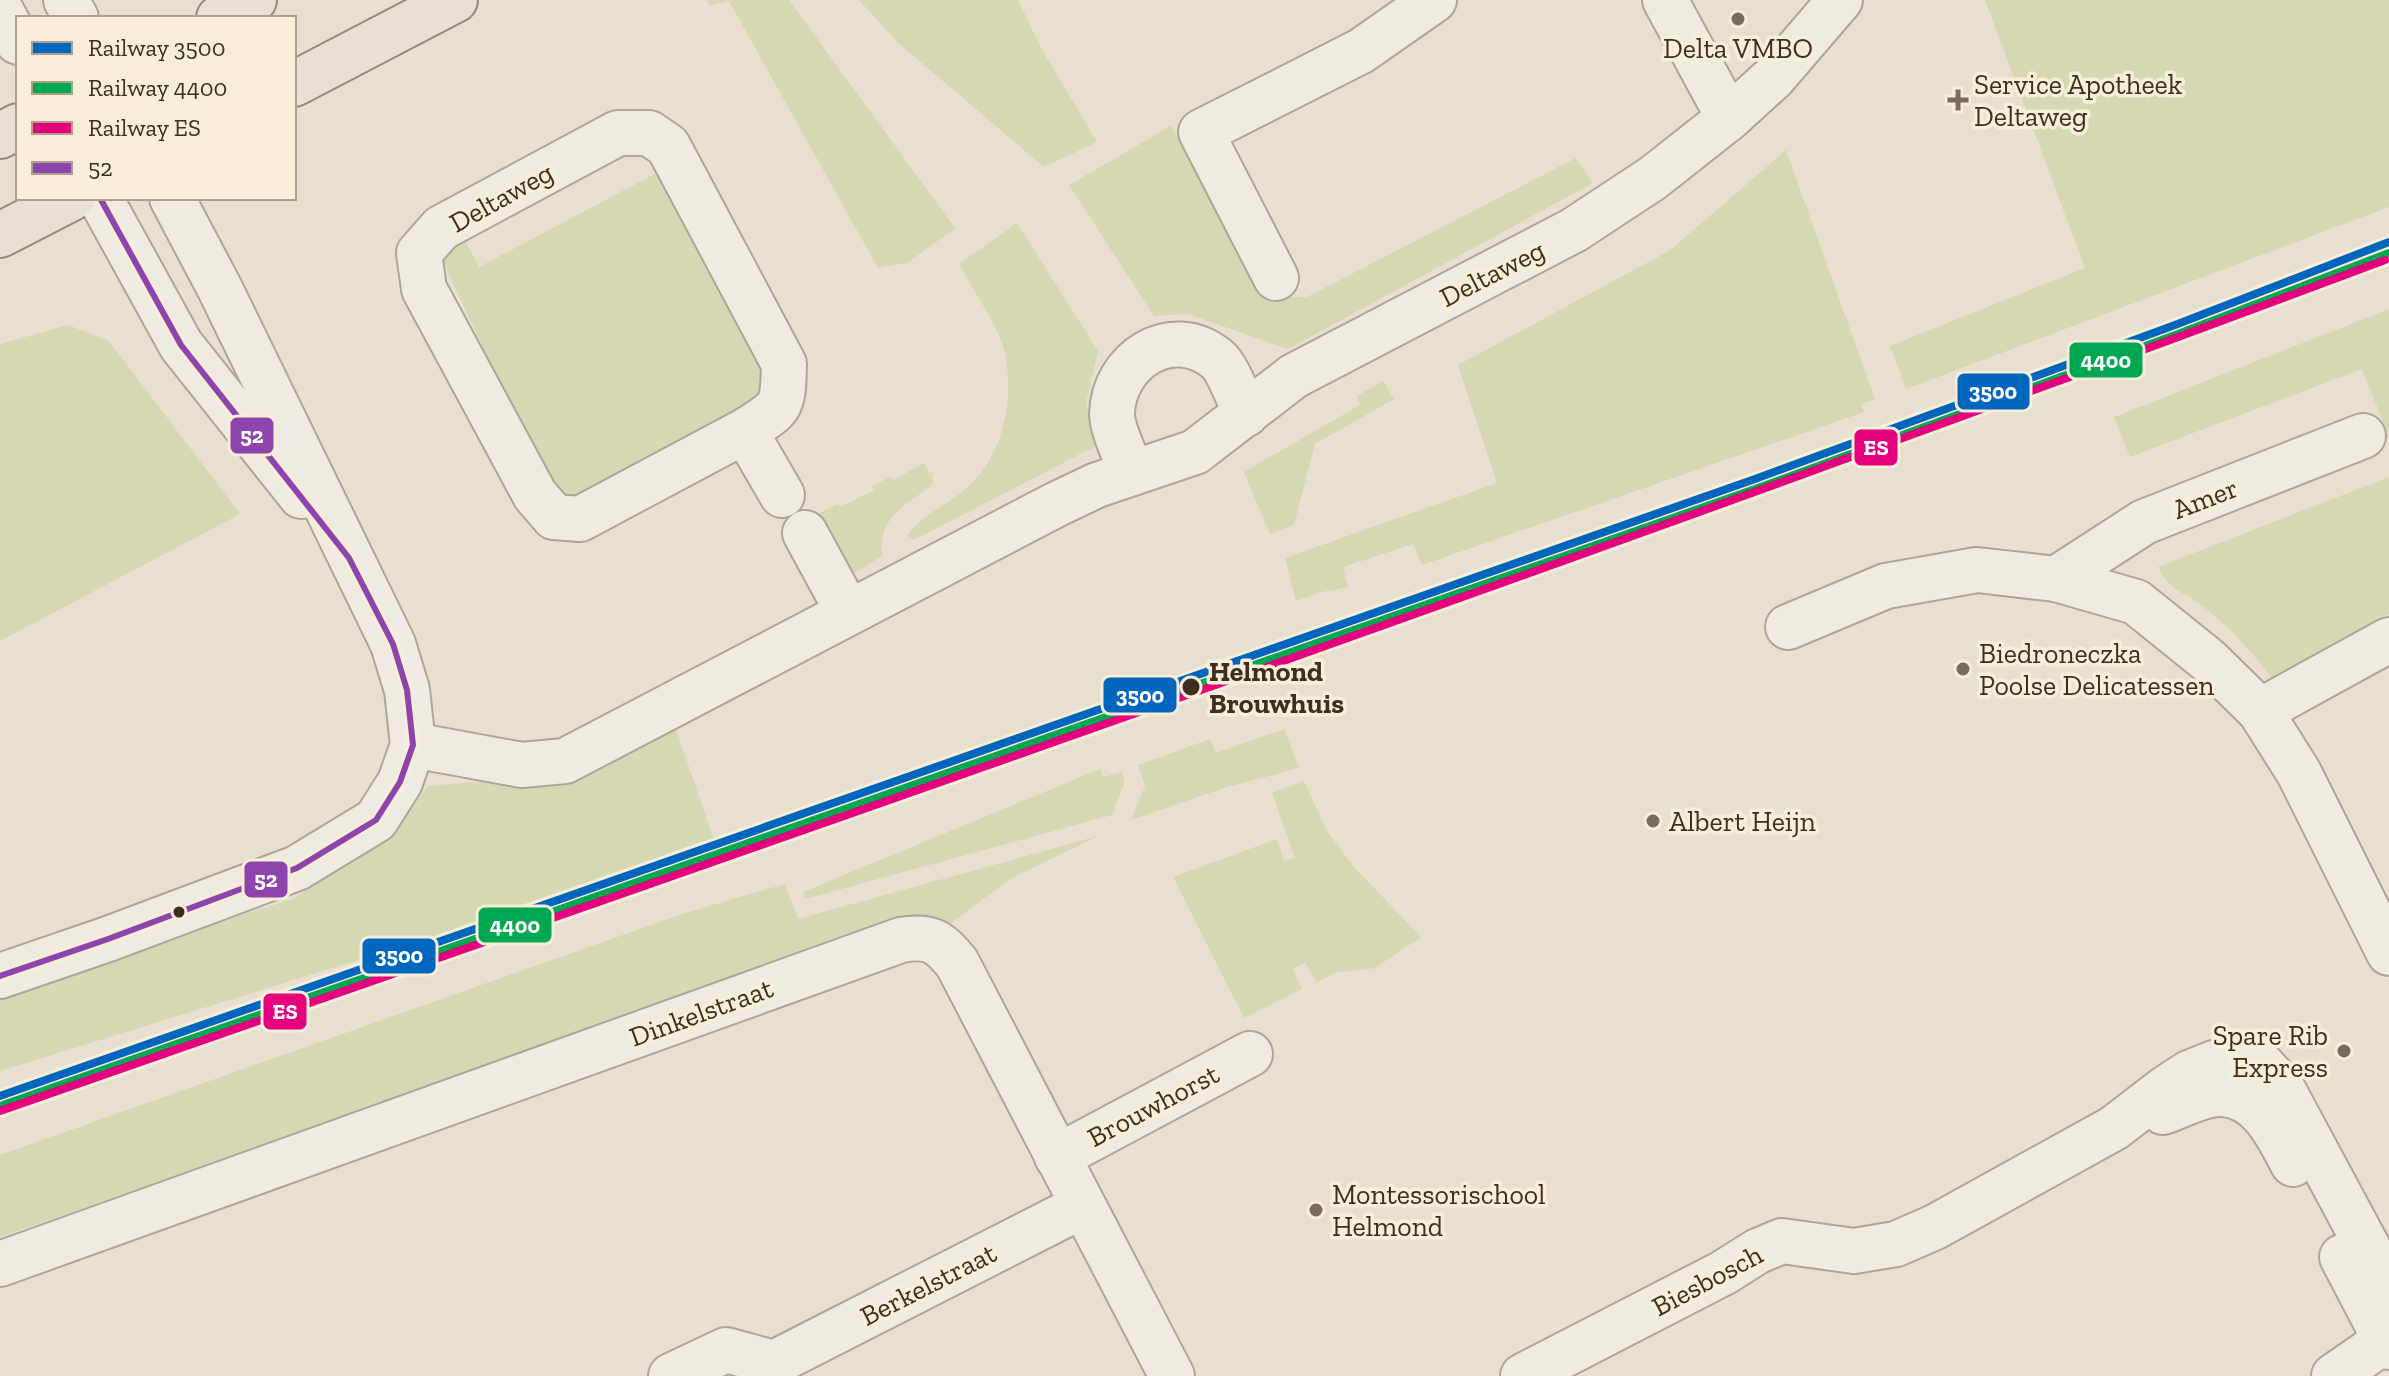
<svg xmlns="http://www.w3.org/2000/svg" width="2389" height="1376" viewBox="0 0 2389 1376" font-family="'Zilla Slab',serif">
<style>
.green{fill:#d6d7b3}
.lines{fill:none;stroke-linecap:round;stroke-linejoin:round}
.minor-casing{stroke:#ada599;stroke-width:48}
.major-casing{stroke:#928b80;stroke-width:48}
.minor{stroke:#efebe3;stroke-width:44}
.major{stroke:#e6e1d4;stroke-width:44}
.bus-1-casing{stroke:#f7eed8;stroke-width:12}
.bus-1{stroke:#8e44ad;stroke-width:6}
.rail-1-casing{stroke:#f7eed8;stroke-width:14}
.rail-2-casing{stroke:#f7eed8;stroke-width:14}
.rail-3-casing{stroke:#f7eed8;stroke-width:14}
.rail-1{stroke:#0065bd;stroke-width:8}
.rail-2{stroke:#00a651;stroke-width:8}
.rail-3{stroke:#e5007d;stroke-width:8}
.poi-dot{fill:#786c5e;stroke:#f7eed8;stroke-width:3}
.stop-dot{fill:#3d2e20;stroke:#f7eed8;stroke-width:3}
.labels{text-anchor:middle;stroke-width:7;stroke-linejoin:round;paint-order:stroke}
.poi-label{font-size:28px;fill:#3d2e20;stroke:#f7eed8;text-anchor:start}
.street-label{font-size:28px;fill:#3d2e20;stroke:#f7eed8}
.stop-label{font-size:28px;font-weight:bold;fill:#3d2e20;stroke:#f7eed8;text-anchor:start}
.line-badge{stroke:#f7eed8;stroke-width:3}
.badge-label{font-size:22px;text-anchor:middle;font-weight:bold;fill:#fff}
</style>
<rect width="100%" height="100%" fill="#e7e0d1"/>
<g class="green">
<path d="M 707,0 L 789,0 L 955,228 L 909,262 L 878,268 L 729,1 L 710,6 Z"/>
<path d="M 859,0 L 1018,0 L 1041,48 L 1097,142 L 1044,167 L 897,42 Z"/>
<path d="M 1985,0 L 2389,0 L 2389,207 L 1906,389 L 1890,346 L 2085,268 Z"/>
<path d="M 1171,126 L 1260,283 L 1279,297 L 1307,297 L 1576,158 L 1593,183 L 1288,349 L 1188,314 L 1154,316 L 1069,185 Z"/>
<path d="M 1786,150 L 1875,399 L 1861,404 L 1864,412 L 1422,565 L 1413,544 L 1343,567 L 1348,587 L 1322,592 L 1296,601 L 1285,558 L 1497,483 L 1458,365 L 1669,251 Z"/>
<path d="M 662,170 L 772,372 L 755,403 L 568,500 L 551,492 L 443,262 L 450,249 L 466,242 L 479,267 Z"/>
<path d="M 1017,223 L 1098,351 L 1086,403 L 1096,446 L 914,540 L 907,535 C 924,513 951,503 970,485 C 1005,452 1016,392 1003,346 C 997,325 970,285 959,264 Z"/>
<path d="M 2389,309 L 2389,437 L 2362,369 L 2130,457 L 2114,417 Z"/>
<path d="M 68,325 L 109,341 L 240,514 L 0,641 L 0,344 Z"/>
<path d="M 1383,381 L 1394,399 L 1315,444 L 1294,525 L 1270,534 L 1244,472 L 1360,405 L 1357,396 Z"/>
<path d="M 924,463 L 930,474 L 933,472 L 932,485 C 903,508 878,516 882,556 L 853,574 L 819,513 L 838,504 L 840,507 L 874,490 L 872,486 L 890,477 L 893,480 Z"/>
<path d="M 2389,477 L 2389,614 L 2272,678 C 2251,651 2228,625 2200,604 C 2178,588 2173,594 2158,567 Z"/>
<path d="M 676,729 L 717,849 L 0,1071 L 0,997 L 199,928 L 293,899 L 373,846 L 429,786 L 580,772 L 630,754 Z"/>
<path d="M 1284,729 L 1299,768 L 1227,787 L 1131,820 L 1145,786 L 1138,765 L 1210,739 L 1216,753 Z"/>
<path d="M 1100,769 L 1103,777 L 1122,772 L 1125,782 L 1112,815 L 805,899 L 803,892 Z"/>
<path d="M 1304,781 L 1327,831 L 1354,867 L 1421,937 L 1375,968 L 1334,973 L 1317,983 L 1305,962 L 1293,969 L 1302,989 L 1244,1018 L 1173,877 L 1277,839 L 1284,861 L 1295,858 L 1272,793 Z"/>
<path d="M 1098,836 L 1010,879 L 947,926 L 911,921 L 0,1237 L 0,1155 L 685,913 L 785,884 L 798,919 Z"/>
</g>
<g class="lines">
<defs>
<g id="minor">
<path d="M 66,0 L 76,18"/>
<path d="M 1665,0 L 1729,118"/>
<path d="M 0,9 L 18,42"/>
<path d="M 100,198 L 181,345 L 301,496"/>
<path d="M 1276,278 L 1201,132 L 1361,51 L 1434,0"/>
<path d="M 745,431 L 580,519 L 554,517 L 535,495 L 424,289 L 419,253 L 441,228 L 618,133 L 649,133 L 668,146 L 784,364 C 783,408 783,407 745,431 L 782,495"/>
<path d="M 1132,473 C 1126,458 1112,429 1112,414 C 1113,361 1171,322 1217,359 C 1228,368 1239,400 1246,414"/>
<path d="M 805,533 L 848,612"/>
<path d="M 2056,579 L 2144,522 L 2363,436"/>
<path d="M 1788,627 L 1886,586 L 1977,570 L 2056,579 L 2136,602 L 2208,660 L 2260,711 L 2299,773 L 2389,953"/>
<path d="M 2260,711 L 2389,640"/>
<path d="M 413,745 L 522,765 L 565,761 L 1057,504 L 1097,485 L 1195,452 L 1294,376 L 1574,230 L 1653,178 L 1729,118 L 1773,78 L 1840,0"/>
<path d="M 0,976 L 108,939 L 297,868 L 376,820 L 400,782 L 413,745 L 407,690 L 393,644 L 220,289 L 172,198"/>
<path d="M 2163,1112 C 2181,1106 2199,1095 2218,1094 C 2258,1092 2278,1135 2293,1164"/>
<path d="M 1057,1157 L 1250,1054"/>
<path d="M 2342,1257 L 2389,1347"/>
<path d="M 0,1264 L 901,940 C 930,935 939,941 957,963 L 1172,1376"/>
<path d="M 671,1376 L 726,1350 L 774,1363"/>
<path d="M 768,1376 L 774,1363 L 1082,1206"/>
<path d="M 1523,1376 L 1723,1273 L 1758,1251 L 1782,1241 L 1854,1251 L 1896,1244 L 1935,1227 L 2114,1128 L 2166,1088 L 2189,1073 L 2214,1063 L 2232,1060 L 2262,1065 L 2281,1086 L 2389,1287"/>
<path d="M 2334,1376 L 2389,1338"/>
</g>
<g id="major">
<path d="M 219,18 L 254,0"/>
<path d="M 294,84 L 455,0"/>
<path d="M 0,136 L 18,126"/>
<path d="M 0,235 L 72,198"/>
</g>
</defs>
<use href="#minor" class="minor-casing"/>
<use href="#major" class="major-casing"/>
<use href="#minor" class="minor"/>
<use href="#major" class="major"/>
<defs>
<path id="bus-1" d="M 0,976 L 108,939 L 297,868 L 376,820 L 400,782 L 413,745 L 407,690 L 393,644 L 349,558 L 181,345 L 100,198"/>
</defs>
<use href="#bus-1" class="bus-1-casing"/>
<use href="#bus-1" class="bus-1"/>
<defs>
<path id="rail-1" d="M 0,1096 L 1755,479 L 2175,325 L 2389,242"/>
<path id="rail-2" d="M 3,1105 L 1758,488 L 2178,334 L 2389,253"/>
<path id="rail-3" d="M 0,1111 C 797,833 1595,556 2385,260"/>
</defs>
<use href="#rail-1" class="rail-1-casing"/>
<use href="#rail-2" class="rail-2-casing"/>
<use href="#rail-3" class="rail-3-casing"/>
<use href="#rail-1" class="rail-1"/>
<use href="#rail-2" class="rail-2"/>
<use href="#rail-3" class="rail-3"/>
</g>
<g class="poi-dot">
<circle cx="1738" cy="19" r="8"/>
<path d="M1954 88h8v8h8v8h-8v8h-8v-8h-8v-8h8z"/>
<circle cx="1963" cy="669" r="8"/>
<circle cx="1653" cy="821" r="8"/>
<circle cx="2344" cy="1051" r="8"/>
<circle cx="1316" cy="1210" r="8"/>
</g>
<g class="stop-dot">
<circle cx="1191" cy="687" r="10"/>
<circle cx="179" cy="912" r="7"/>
</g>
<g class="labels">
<g class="poi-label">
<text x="1738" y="58" text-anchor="middle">Delta VMBO</text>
<text x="1974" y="94">Service Apotheek<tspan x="1974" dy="32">Deltaweg</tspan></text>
<text x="1979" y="663">Biedroneczka<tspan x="1979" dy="32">Poolse Delicatessen</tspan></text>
<text x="1669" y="831">Albert Heijn</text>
<text x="2328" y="1045" text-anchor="end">Spare Rib<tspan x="2328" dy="32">Express</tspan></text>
<text x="1332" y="1204">Montessorischool<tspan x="1332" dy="32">Helmond</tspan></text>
</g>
<g class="street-label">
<text transform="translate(501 197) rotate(-29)" y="10">Deltaweg</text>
<text transform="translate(1492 273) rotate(-27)" y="10">Deltaweg</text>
<text transform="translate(2205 498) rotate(-21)" y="10">Amer</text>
<text transform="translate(701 1012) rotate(-20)" y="10">Dinkelstraat</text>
<text transform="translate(1153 1105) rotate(-28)" y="10">Brouwhorst</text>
<text transform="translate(1707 1280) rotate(-28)" y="10">Biesbosch</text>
<text transform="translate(928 1284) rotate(-27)" y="10">Berkelstraat</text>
</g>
<g class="stop-label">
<text x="1209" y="681">Helmond<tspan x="1209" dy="32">Brouwhuis</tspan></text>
</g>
</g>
<g class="line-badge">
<rect x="2068" y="341" width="76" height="38" rx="8" fill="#00a651"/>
<rect x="1956" y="372" width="75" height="39" rx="8" fill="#0065bd"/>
<rect x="229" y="416" width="46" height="39" rx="8" fill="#8e44ad"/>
<rect x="1853" y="428" width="46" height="39" rx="8" fill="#e5007d"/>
<rect x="1102" y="676" width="76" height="38" rx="8" fill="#0065bd"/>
<rect x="243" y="860" width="46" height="39" rx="8" fill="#8e44ad"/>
<rect x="477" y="906" width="76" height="38" rx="8" fill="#00a651"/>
<rect x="361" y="937" width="76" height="38" rx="8" fill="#0065bd"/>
<rect x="262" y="992" width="46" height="39" rx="8" fill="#e5007d"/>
</g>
<g class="badge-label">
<text x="2106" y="368">4400</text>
<text x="1993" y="399">3500</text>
<text x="252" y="443">52</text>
<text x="1876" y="455">ES</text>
<text x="1140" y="703">3500</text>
<text x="266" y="887">52</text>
<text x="515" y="933">4400</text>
<text x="399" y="963">3500</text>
<text x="285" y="1019">ES</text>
</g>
<rect x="16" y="16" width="280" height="184" fill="#f7eed8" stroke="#ada18e" stroke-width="2"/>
<rect x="32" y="42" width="40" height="12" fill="#0065bd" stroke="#ada18e" stroke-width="2"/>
<text x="88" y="56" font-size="24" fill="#3d2e20">Railway 3500</text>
<rect x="32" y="82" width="40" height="12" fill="#00a651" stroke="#ada18e" stroke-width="2"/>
<text x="88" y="96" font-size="24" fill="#3d2e20">Railway 4400</text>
<rect x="32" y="122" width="40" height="12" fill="#e5007d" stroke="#ada18e" stroke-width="2"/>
<text x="88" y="136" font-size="24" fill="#3d2e20">Railway ES</text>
<rect x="32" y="162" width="40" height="12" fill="#8e44ad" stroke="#ada18e" stroke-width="2"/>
<text x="88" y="176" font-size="24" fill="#3d2e20">52</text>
</svg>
